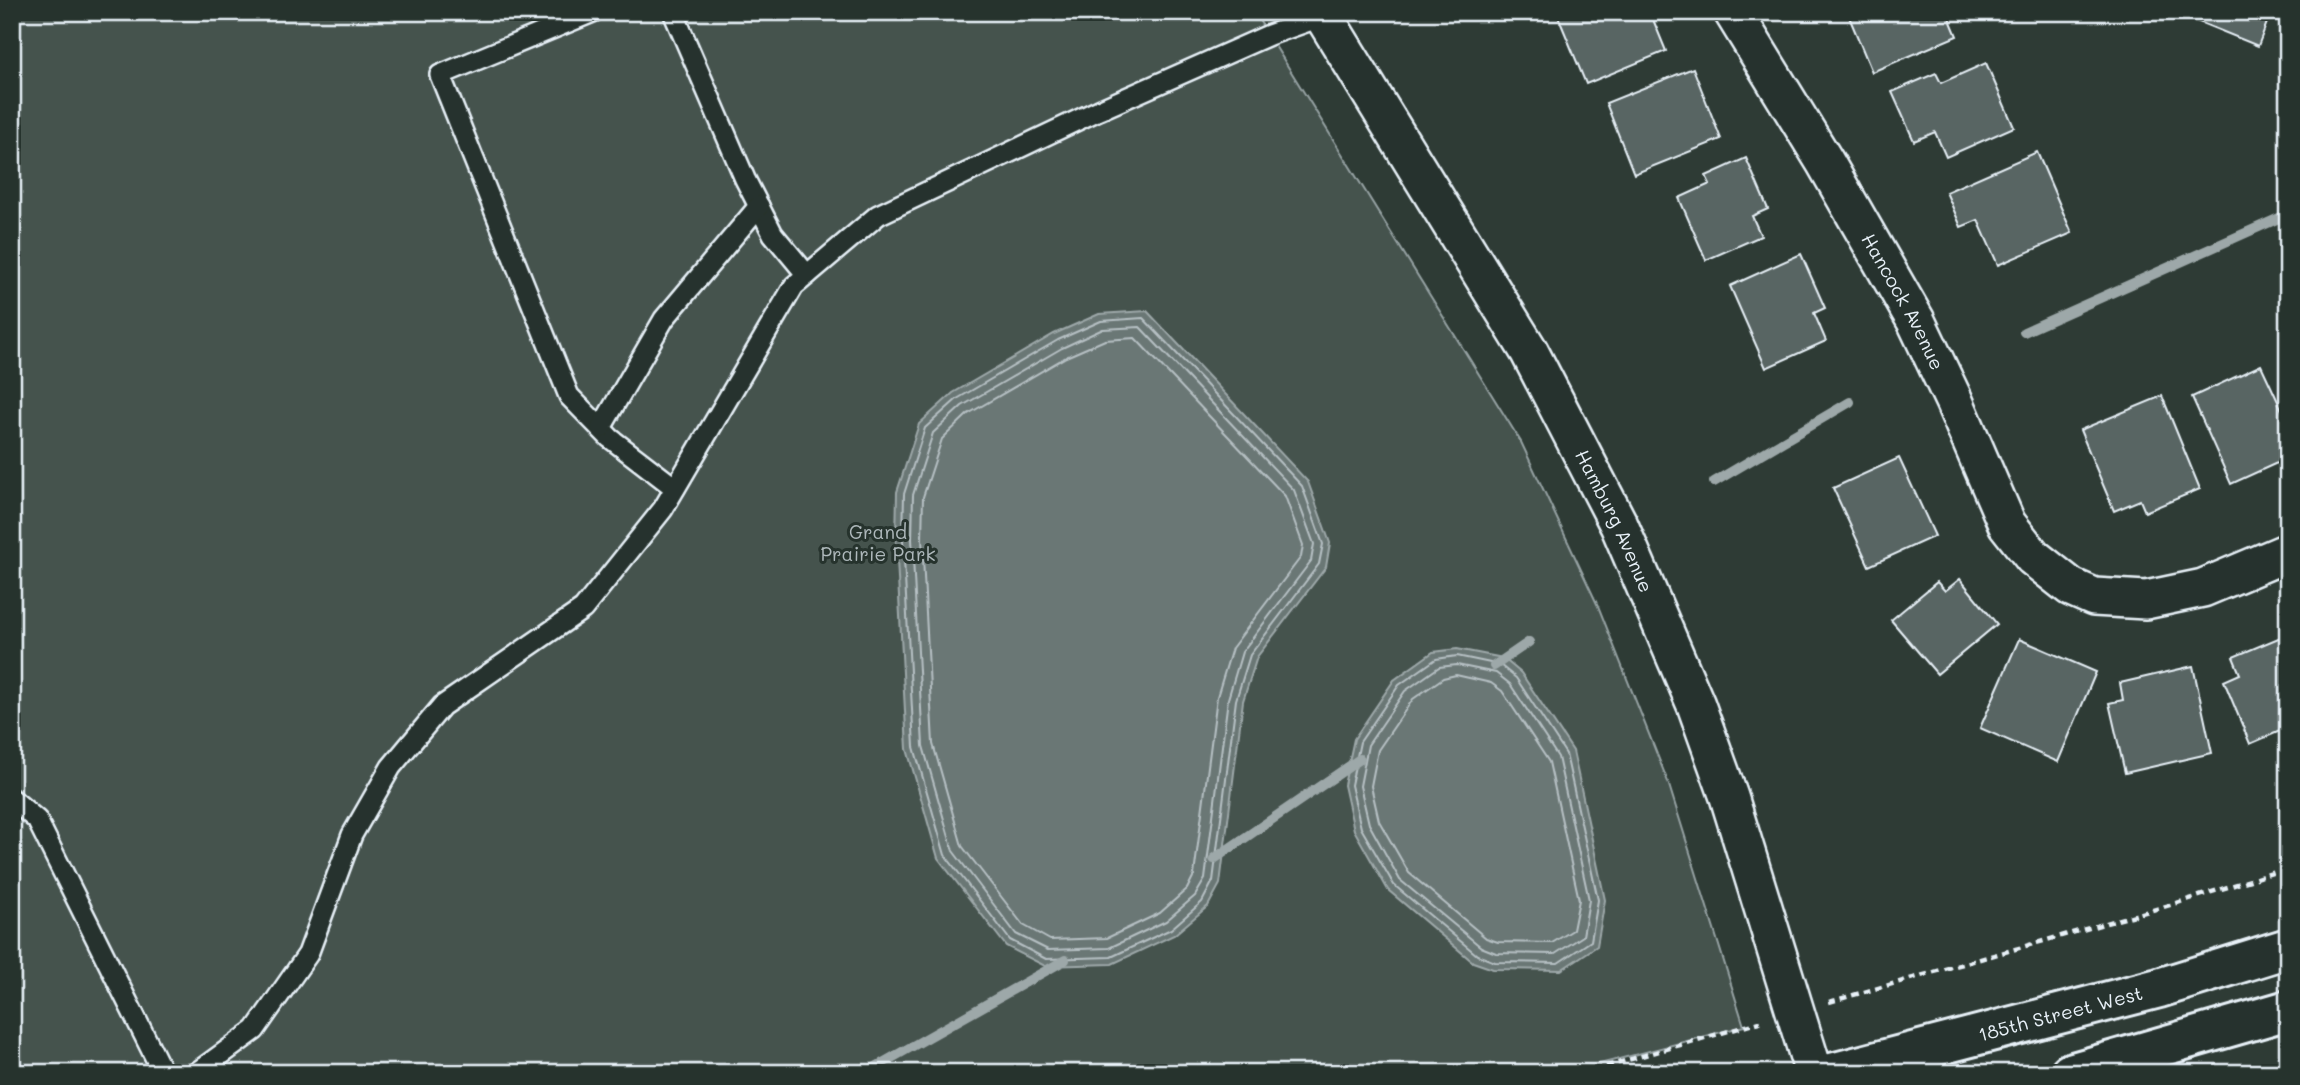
<svg xmlns="http://www.w3.org/2000/svg" width="2300" height="1085" viewBox="0 0 2300 1085" font-family="Mali,sans-serif">
<style>
.green{fill:#45524e;stroke:#96a2a3;stroke-width:2}
.water{fill:#6b7775;stroke:#9da8a9;stroke-width:2}
.lines{fill:none;stroke-linecap:round;stroke-linejoin:round}
.shore{stroke:#b6c0c4;stroke-width:2}
.stream{stroke:#9da8a9;stroke-width:10}
.building{fill:#596563;stroke:#e8f1f8;stroke-width:2}
.lane-casing{stroke:#e8f1f8;stroke-width:24}
.street-casing{stroke:#e8f1f8;stroke-width:42}
.secondary-casing{stroke:#e8f1f8;stroke-width:44}
.path{stroke:#e8f1f8;stroke-width:4.5;stroke-dasharray:7 5;stroke-linecap:butt}
.lane{stroke:#26332d;stroke-width:19}
.street{stroke:#26332d;stroke-width:37}
.secondary{stroke:#26332d;stroke-width:38}
.labels{text-anchor:middle;stroke-width:6;stroke-linejoin:round;paint-order:stroke}
.street-label{font-size:19px;fill:#e8f1f8;stroke:#26332d}
.park-label{font-size:19px;fill:#afb9bc;stroke:#26332d}
</style>
<rect width="100%" height="100%" fill="#2e3b35"/>
<filter id="ink" filterUnits="userSpaceOnUse"><feTurbulence type="fractalNoise" baseFrequency=".0143" numOctaves="2"/><feDisplacementMap in="SourceGraphic" scale="14" xChannelSelector="R" yChannelSelector="G"/><feConvolveMatrix kernelMatrix="1 2 1 2 8 2 1 2 1" color-interpolation-filters="sRGB"/></filter>
<g filter="url(#ink)">
<path class="green" d="M 12,12 L 1254,12 L 1521,442 L 1598,606 L 1668,782 L 1744,1026 L 1566,1073 L 12,1073 Z"/>
<g class="water">
<path d="M 1147,311 L 1308,482 L 1330,543 L 1326,567 L 1257,657 L 1243,701 L 1220,884 L 1208,906 L 1174,935 L 1112,964 L 1045,966 L 1006,946 L 938,858 L 907,749 L 896,540 L 897,492 L 919,424 L 953,393 L 1054,334 L 1099,314 Z"/>
<path d="M 1457,649 L 1503,658 L 1521,673 L 1573,751 L 1605,900 L 1597,946 L 1561,970 L 1493,969 L 1473,962 L 1388,890 L 1354,830 L 1344,785 L 1354,739 L 1394,680 L 1433,652 Z"/>
</g>
<g class="lines">
<g class="shore">
<path d="M 1143,318 L 1302,486 L 1323,544 L 1319,564 L 1250,655 L 1236,700 L 1213,881 L 1202,902 L 1171,929 L 1111,957 L 1046,959 L 1010,940 L 945,855 L 914,747 L 903,540 L 904,494 L 925,428 L 957,399 L 1058,340 L 1101,321 Z"/>
<path d="M 1140,327 L 1294,490 L 1314,544 L 1311,561 L 1242,652 L 1228,699 L 1205,879 L 1195,896 L 1166,921 L 1109,948 L 1048,950 L 1016,934 L 953,851 L 923,746 L 912,539 L 913,495 L 933,433 L 962,406 L 1062,348 L 1103,329 Z"/>
<path d="M 1135,338 L 1285,496 L 1303,545 L 1301,557 L 1232,648 L 1217,697 L 1194,875 L 1187,889 L 1160,913 L 1107,938 L 1050,940 L 1023,925 L 962,846 L 933,744 L 922,539 L 923,497 L 942,439 L 968,414 L 1066,357 L 1105,340 Z"/>
<path d="M 1457,656 L 1500,665 L 1516,678 L 1566,754 L 1598,900 L 1591,941 L 1558,963 L 1495,962 L 1477,955 L 1394,885 L 1361,828 L 1351,785 L 1360,742 L 1399,685 L 1436,659 Z"/>
<path d="M 1457,665 L 1496,673 L 1510,684 L 1558,757 L 1589,900 L 1583,936 L 1555,954 L 1496,953 L 1481,947 L 1400,880 L 1369,824 L 1360,786 L 1368,745 L 1405,691 L 1439,667 Z"/>
<path d="M 1456,675 L 1491,683 L 1502,691 L 1549,762 L 1579,900 L 1573,930 L 1552,943 L 1498,942 L 1486,938 L 1409,873 L 1379,821 L 1371,786 L 1378,750 L 1413,699 L 1443,678 Z"/>
</g>
<g class="stream">
<path d="M 2024,332 L 2288,214"/>
<path d="M 1714,482 L 1850,402"/>
<path d="M 1494,666 L 1529,642"/>
<path d="M 1214,859 L 1360,759"/>
<path d="M 865,1073 L 1065,960"/>
</g>
</g>
<g class="building">
<path d="M 1562,12 L 1650,12 L 1666,51 L 1586,84 L 1557,14 Z"/>
<path d="M 1847,12 L 1947,12 L 1957,36 L 1872,72 Z"/>
<path d="M 2197,12 L 2271,12 L 2258,46 L 2194,20 Z"/>
<path d="M 1986,63 L 2014,127 L 1946,157 L 1935,132 L 1914,141 L 1892,92 L 1936,73 L 1941,83 Z"/>
<path d="M 1693,68 L 1721,139 L 1634,174 L 1606,103 Z"/>
<path d="M 2037,152 L 2072,233 L 1998,265 L 1978,220 L 1961,227 L 1946,192 Z"/>
<path d="M 1746,158 L 1768,209 L 1752,216 L 1761,236 L 1706,260 L 1679,198 L 1710,184 L 1706,176 Z"/>
<path d="M 1801,254 L 1825,308 L 1814,313 L 1826,341 L 1766,368 L 1730,286 Z"/>
<path d="M 2261,365 L 2288,423 L 2288,458 L 2231,484 L 2192,397 Z"/>
<path d="M 2162,396 L 2200,489 L 2145,512 L 2140,500 L 2114,511 L 2080,430 Z"/>
<path d="M 1899,458 L 1935,536 L 1869,566 L 1833,488 Z"/>
<path d="M 1960,579 L 1997,624 L 1937,674 L 1891,620 L 1937,582 L 1945,591 Z"/>
<path d="M 2288,634 L 2288,743 L 2280,731 L 2250,744 L 2224,681 L 2240,674 L 2233,657 Z"/>
<path d="M 2019,639 L 2096,672 L 2058,762 L 1980,728 Z"/>
<path d="M 2193,666 L 2212,753 L 2125,773 L 2109,703 L 2123,700 L 2120,683 Z"/>
</g>
<g class="lines">
<defs>
<g id="lane">
<path d="M 593,12 L 440,75 L 569,396 L 610,438 L 675,488"/>
<path d="M 673,12 L 745,179 L 773,234 L 807,275"/>
<path d="M 601,428 L 664,319 L 759,206"/>
<path d="M 12,799 L 37,820 L 163,1073"/>
<path d="M 196,1073 L 255,1030 L 308,954 L 352,835 L 391,767 L 442,706 L 583,609 L 663,509 L 794,286 L 878,215 L 1099,110 L 1269,35 L 1323,16"/>
</g>
<g id="street">
<path id="s1" d="M 1321,12 L 1529,351 L 1619,525 L 1696,705 L 1729,797 L 1814,1073"/>
<path id="s2" d="M 1733,12 L 1825,162 L 1916,321 L 1954,401 L 2007,524 L 2033,557 L 2071,587 L 2094,597 L 2146,600 L 2203,588 L 2288,552"/>
</g>
<g id="secondary">
<path id="s3" d="M 1832,1073 L 2159,988 L 2288,948"/>
<path d="M 2070,1073 L 2288,1010"/>
</g>
</defs>
<use href="#lane" class="lane-casing"/>
<use href="#street" class="street-casing"/>
<use href="#secondary" class="secondary-casing"/>
<g class="path">
<path d="M 1829,1002 L 2177,903 L 2288,868"/>
<path d="M 1583,1073 L 1760,1022"/>
</g>
<use href="#lane" class="lane"/>
<use href="#street" class="street"/>
<use href="#secondary" class="secondary"/>
</g>
</g>
<g class="labels">
<g class="street-label">
<text dy="7" stroke="none"><textPath href="#s2" startOffset="336">Hancock Avenue</textPath></text>
<text dy="7" stroke="none"><textPath href="#s1" startOffset="588">Hamburg Avenue</textPath></text>
<text dy="7" stroke="none"><textPath href="#s3" startOffset="236">185th Street West</textPath></text>
</g>
<g class="park-label">
<text x="878" y="539">Grand<tspan x="878" dy="22">Prairie Park</tspan></text>
</g>
</g>
<rect width="2300" height="1085" fill="none" stroke="#26332d" stroke-width="42"/>
<rect x="21" y="21" width="2258" height="1043" fill="none" stroke="#e8f1f8" stroke-width="2.5" filter="url(#ink)"/>
</svg>
